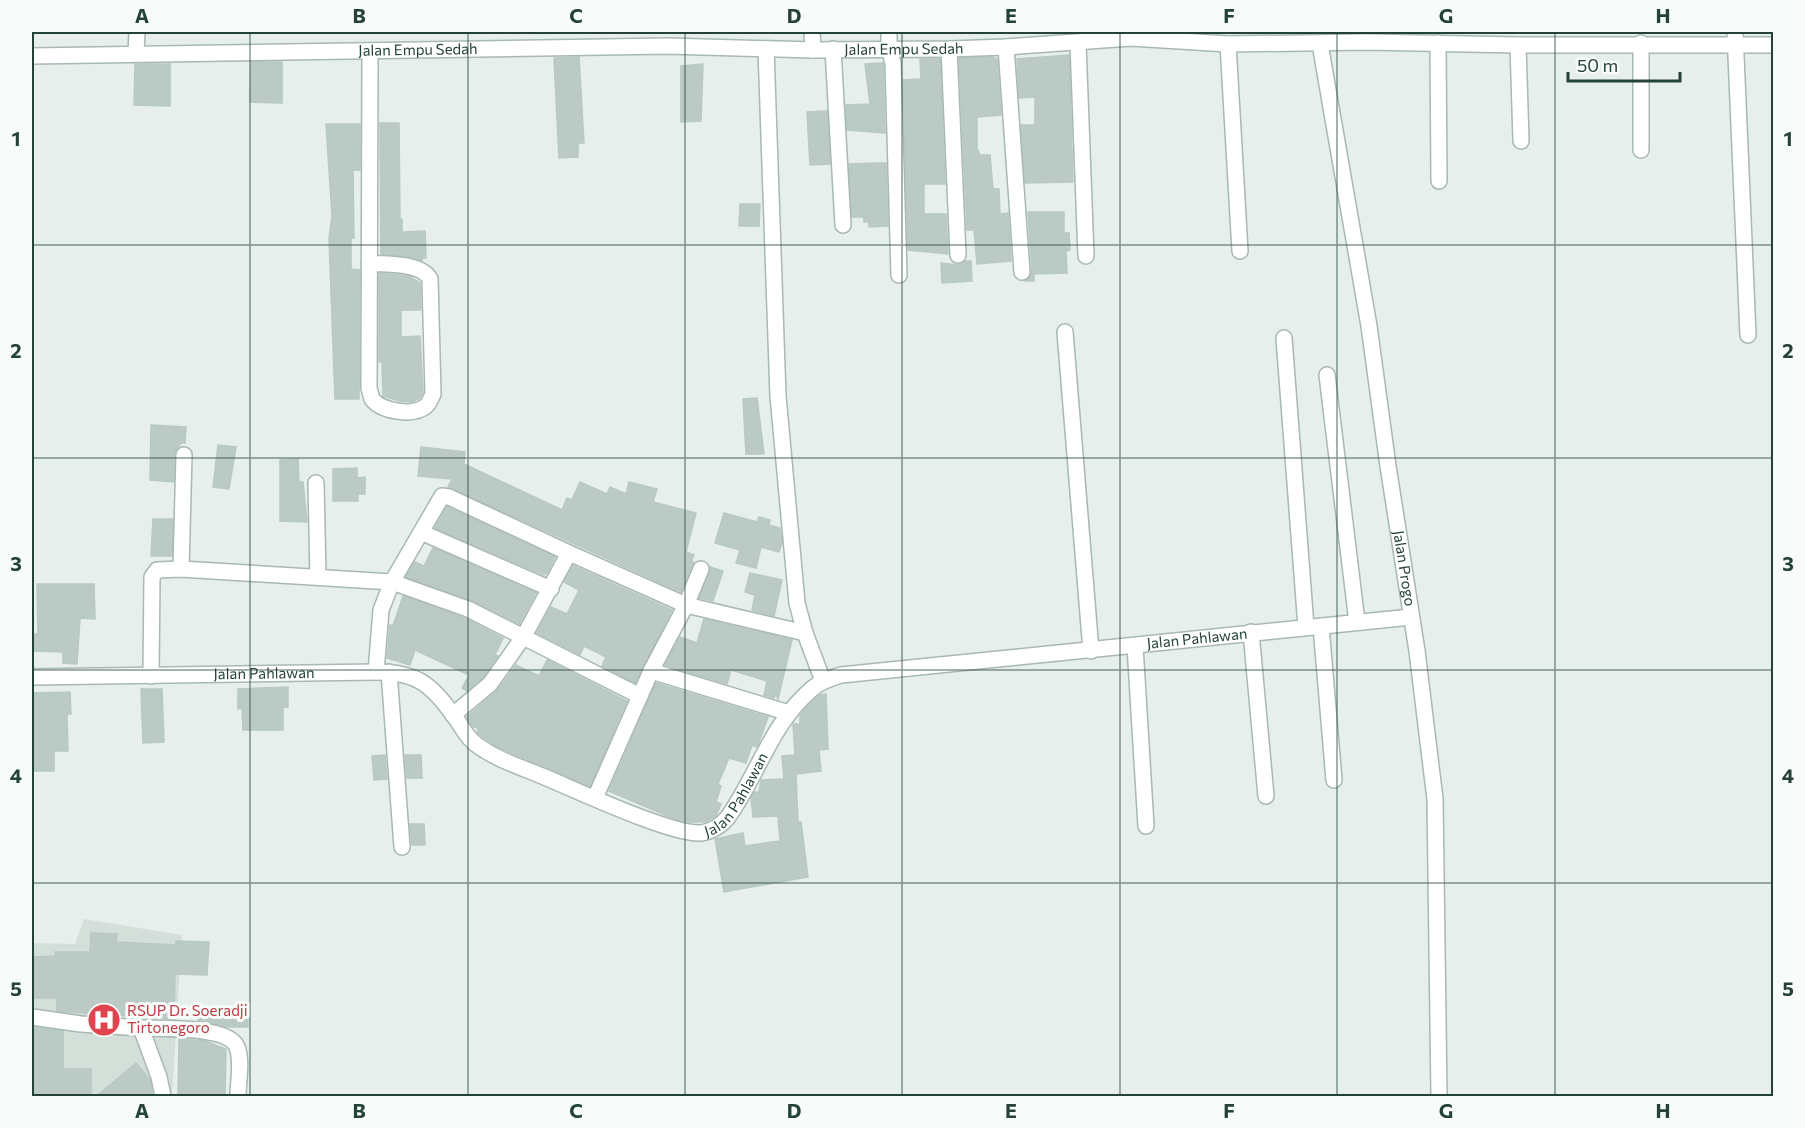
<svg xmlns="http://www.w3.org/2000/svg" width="1805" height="1128" viewBox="0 0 1805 1128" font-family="Commissioner,sans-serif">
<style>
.built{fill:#d4dfda}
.building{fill:#bbcac4;stroke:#b8c9c2;stroke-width:1.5}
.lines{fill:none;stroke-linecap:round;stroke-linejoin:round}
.minor-casing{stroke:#a8b8b2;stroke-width:18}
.minor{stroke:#fff;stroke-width:15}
.grid{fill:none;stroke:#24423a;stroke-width:1.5;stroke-opacity:0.55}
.labels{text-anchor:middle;stroke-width:6;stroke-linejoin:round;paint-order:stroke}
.street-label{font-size:15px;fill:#24423a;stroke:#f7fbf9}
.health-label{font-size:15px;fill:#be3a42;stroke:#f7fbf9;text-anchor:start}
.neatline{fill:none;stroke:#24423a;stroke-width:2}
.grid-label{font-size:20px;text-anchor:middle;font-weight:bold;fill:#24423a}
</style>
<rect width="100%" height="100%" fill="#e6efeb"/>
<path class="built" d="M 84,919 L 182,935 L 172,1096 L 32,1096 L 32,943 L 75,944 Z"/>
<g class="building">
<path d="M 1069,55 L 1073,182 L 1025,183 L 1021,125 L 1035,125 L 1035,97 L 1019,98 L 1017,59 Z"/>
<path d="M 579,57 L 584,143 L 578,143 L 578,157 L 559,158 L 554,58 Z"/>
<path d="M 992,57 L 997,59 L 1001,115 L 977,117 L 977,148 L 980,155 L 990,155 L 993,189 L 999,189 L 1000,214 L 1008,213 L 1011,261 L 977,264 L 974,230 L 967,230 L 959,58 Z"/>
<path d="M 920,59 L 940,59 L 945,184 L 924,184 L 924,214 L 946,214 L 948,254 L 908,250 L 903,80 L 921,79 Z"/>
<path d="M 251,62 L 282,62 L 282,103 L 250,102 Z"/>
<path d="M 883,63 L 885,133 L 847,130 L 846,105 L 870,104 L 865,64 Z"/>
<path d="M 135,64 L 170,64 L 170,106 L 134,105 Z"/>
<path d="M 703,64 L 701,121 L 681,122 L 681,66 Z"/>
<path d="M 827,111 L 830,164 L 810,165 L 807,112 Z"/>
<path d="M 380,123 L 399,123 L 400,219 L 402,219 L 402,232 L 425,231 L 426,258 L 422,258 L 422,261 L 381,254 Z"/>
<path d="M 326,124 L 360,124 L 360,170 L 353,170 L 354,238 L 351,238 L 351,269 L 360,270 L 359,399 L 335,399 L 329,238 L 332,216 Z"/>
<path d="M 879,163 L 886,163 L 888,226 L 869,227 L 869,222 L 864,222 L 864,217 L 852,217 L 849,164 Z"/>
<path d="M 740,204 L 760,204 L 759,226 L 739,226 Z"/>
<path d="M 1028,212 L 1064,212 L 1064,233 L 1069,233 L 1070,250 L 1066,251 L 1067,273 L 1034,274 L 1034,281 L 1025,281 L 1032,271 Z"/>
<path d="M 965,261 L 971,261 L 972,281 L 942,283 L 941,263 L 959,265 Z"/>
<path d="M 379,273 L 409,276 L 420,283 L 421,310 L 401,310 L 401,337 L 420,336 L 423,392 L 420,398 L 412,402 L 399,401 L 383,396 L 382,362 L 379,362 Z"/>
<path d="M 757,398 L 764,454 L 746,454 L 743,399 Z"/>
<path d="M 151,425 L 186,427 L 185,443 L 181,443 L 174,454 L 174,482 L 150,480 Z"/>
<path d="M 218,445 L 236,447 L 229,489 L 213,487 Z"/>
<path d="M 421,447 L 465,452 L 464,464 L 562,510 L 567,498 L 572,500 L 580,482 L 607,494 L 610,487 L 626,494 L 629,482 L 657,489 L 653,502 L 696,513 L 686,552 L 694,555 L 691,561 L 694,562 L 681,592 L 448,487 L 452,479 L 418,476 Z"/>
<path d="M 298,459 L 299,482 L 303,482 L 307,522 L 280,521 L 280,460 Z"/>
<path d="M 357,468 L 357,478 L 365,477 L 365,494 L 358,494 L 358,501 L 333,501 L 333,469 Z"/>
<path d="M 447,507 L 555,557 L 547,573 L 544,575 L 435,528 Z"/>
<path d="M 724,513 L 757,522 L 759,517 L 770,520 L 769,525 L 780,528 L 782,543 L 779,552 L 761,547 L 756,568 L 736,563 L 740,550 L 715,543 Z"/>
<path d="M 153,519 L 173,519 L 172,556 L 151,556 Z"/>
<path d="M 433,548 L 536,593 L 519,624 L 471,600 L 406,577 L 415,562 L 424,566 Z"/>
<path d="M 573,566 L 672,610 L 635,683 L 602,666 L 606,657 L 584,646 L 580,655 L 537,633 L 551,607 L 567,614 L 579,590 L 564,582 Z"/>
<path d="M 710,567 L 723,571 L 713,601 L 699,598 Z"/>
<path d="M 750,573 L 782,580 L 774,616 L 752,610 L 755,595 L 745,592 Z"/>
<path d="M 37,584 L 94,584 L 95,619 L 80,618 L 77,664 L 63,663 L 63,652 L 34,651 L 34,634 L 38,634 Z"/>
<path d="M 403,596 L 464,618 L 503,638 L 495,655 L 498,656 L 483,677 L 467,691 L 462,688 L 469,675 L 415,650 L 410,665 L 387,658 L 390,625 L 393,626 Z"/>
<path d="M 704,619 L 792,640 L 778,699 L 776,694 L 774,698 L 764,695 L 767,681 L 731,670 L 727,684 L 665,665 L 680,637 L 697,643 Z"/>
<path d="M 547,660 L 627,701 L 590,786 L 498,747 L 480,735 L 477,732 L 479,729 L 472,726 L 467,717 L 498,690 L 516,665 L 539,676 Z"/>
<path d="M 656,683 L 768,717 L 759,742 L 757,747 L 752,745 L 746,763 L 729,758 L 718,784 L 721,786 L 716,802 L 721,804 L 716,816 L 705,822 L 689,822 L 672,818 L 609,791 Z"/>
<path d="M 288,687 L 288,707 L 283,707 L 283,730 L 243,730 L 242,708 L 238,709 L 238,689 Z"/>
<path d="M 141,689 L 162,689 L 164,742 L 143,743 Z"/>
<path d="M 70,692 L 71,714 L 67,714 L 68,751 L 54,751 L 54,771 L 32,771 L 32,693 Z"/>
<path d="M 826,694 L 828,749 L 819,750 L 821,771 L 796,774 L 798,822 L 801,822 L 808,877 L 724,892 L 715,839 L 743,833 L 745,846 L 780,841 L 778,816 L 753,817 L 751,798 L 754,792 L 759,792 L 761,780 L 784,779 L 782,756 L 795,755 L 793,724 L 800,724 L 800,716 L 806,708 L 820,695 Z"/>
<path d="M 385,755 L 387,779 L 374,780 L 372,756 Z"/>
<path d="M 405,755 L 421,755 L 422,778 L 407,778 Z"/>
<path d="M 410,824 L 424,824 L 425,845 L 412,845 Z"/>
<path d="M 91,933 L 117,934 L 116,942 L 176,945 L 176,941 L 209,942 L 207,975 L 175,974 L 174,1019 L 57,1011 L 57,998 L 32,998 L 32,957 L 55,956 L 55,952 L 90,952 Z"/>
<path d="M 198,1009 L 248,1010 L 248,1027 L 226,1027 L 198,1021 Z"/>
<path d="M 32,1027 L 63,1031 L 63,1069 L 91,1069 L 91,1096 L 32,1096 Z"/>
<path d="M 179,1039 L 205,1041 L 226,1049 L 225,1096 L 178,1096 Z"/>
<path d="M 136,1063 L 150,1080 L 152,1093 L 148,1096 L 97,1096 Z"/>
</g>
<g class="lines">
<defs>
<g id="minor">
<path d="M 812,32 L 813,50"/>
<path d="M 889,32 L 889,49 L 893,63 L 899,275"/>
<path d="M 1735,32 L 1748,335"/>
<path d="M 1078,43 L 1086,256"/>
<path d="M 1438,43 L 1439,181"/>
<path d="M 1641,43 L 1641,150"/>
<path d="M 1228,44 L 1240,251"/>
<path id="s1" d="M 1320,44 L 1369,326 L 1388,466 L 1417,651 L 1435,799 L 1439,1096"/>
<path d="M 1518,45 L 1521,141"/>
<path d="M 1006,47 L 1022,272"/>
<path d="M 766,49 L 778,396 L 797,603 L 805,633 L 823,681"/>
<path d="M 833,49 L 843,225"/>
<path d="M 949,49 L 958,255"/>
<path d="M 136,53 L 137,32"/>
<path id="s2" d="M 32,56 L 668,46 L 813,50 L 949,49 L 1006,47 L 1131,38 L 1228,44 L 1367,42 L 1518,45 L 1774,45"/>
<path d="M 369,263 C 386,265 421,262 430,279 L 433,394 C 431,398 429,404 426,406 C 413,417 381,411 372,399 L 369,388 L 370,52"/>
<path d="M 1065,332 L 1091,651"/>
<path d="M 1284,338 L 1306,627"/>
<path d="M 1327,375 L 1357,622"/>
<path d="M 316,483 L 318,577"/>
<path d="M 423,533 L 551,589"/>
<path d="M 569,553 L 686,605 L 805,633"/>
<path d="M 181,569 L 184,455"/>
<path d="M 1321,626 L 1334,780"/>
<path d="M 1251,632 L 1266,796"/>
<path d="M 1135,646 L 1146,826"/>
<path d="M 651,671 L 789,713"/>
<path d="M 376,672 L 381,610 L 392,582 L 442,496 L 449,497 L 569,553 L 524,636 L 490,684 L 453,715"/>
<path d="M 389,672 L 402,847"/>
<path d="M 151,676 L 152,577 L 157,570 L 181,569 L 392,582 L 468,609 L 640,696"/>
<path id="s3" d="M 32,677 L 376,672 C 420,672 432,686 457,720 C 463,729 468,739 477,745 C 497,760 524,768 547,778 C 578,791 672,835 701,833 C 711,832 722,825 728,817 C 758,775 771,723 813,688 C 821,681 831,678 841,675 L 1411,617"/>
<path d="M 595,798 L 651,671 L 686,605 L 701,569"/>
<path d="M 32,1017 L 81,1024 L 141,1028 L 159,1077 L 163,1096"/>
<path d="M 141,1028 C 162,1029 225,1026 236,1045 C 243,1058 238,1082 238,1096"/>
</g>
</defs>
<use href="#minor" class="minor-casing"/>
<use href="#minor" class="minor"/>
</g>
<path class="grid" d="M 250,32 L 250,1096M 468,32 L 468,1096M 685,32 L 685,1096M 902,32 L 902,1096M 1120,32 L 1120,1096M 1337,32 L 1337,1096M 1555,32 L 1555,1096M 32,245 L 1774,245M 32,458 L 1774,458M 32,670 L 1774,670M 32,883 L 1774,883"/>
<defs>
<symbol id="hospital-disc" viewBox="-11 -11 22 22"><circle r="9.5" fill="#e0444e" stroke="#f7fbf9"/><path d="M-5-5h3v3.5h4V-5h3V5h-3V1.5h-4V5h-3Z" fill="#fff"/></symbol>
</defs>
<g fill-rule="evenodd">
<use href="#hospital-disc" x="85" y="1001" width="38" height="38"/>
</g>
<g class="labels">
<g class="street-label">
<text dy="5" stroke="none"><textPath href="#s2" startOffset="872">Jalan Empu Sedah</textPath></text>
<text dy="5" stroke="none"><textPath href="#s2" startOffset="386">Jalan Empu Sedah</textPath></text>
<text dy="5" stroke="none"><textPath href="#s1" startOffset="531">Jalan Progo</textPath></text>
<text dy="5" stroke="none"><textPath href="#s3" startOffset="1294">Jalan Pahlawan</textPath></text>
<text dy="5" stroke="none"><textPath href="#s3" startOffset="232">Jalan Pahlawan</textPath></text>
<text dy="5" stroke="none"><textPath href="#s3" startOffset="772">Jalan Pahlawan</textPath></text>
</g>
<g class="health-label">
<text x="127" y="1016">RSUP Dr. Soeradji<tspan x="127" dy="17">Tirtonegoro</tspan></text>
</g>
</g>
<rect width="1805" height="1128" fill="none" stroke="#f7fbf9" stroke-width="66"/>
<path d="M1568 72v9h112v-9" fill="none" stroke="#24423a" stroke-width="3"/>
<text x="1577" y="72" font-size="18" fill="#24423a" stroke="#f7fbf9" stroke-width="4.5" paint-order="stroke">50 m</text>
<rect x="33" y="33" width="1739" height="1062" class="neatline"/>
<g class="grid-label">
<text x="142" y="23">A</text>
<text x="359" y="23">B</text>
<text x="576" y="23">C</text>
<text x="794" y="23">D</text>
<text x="1011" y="23">E</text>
<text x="1229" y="23">F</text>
<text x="1446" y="23">G</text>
<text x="1663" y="23">H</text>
<text x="16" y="146">1</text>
<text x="1788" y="146">1</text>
<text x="16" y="358">2</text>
<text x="1788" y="358">2</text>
<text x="16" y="571">3</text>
<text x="1788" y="571">3</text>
<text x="16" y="783">4</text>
<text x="1788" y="783">4</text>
<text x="16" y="996">5</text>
<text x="1788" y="996">5</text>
<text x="142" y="1118">A</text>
<text x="359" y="1118">B</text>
<text x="576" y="1118">C</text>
<text x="794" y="1118">D</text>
<text x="1011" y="1118">E</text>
<text x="1229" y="1118">F</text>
<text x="1446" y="1118">G</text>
<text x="1663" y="1118">H</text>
</g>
</svg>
